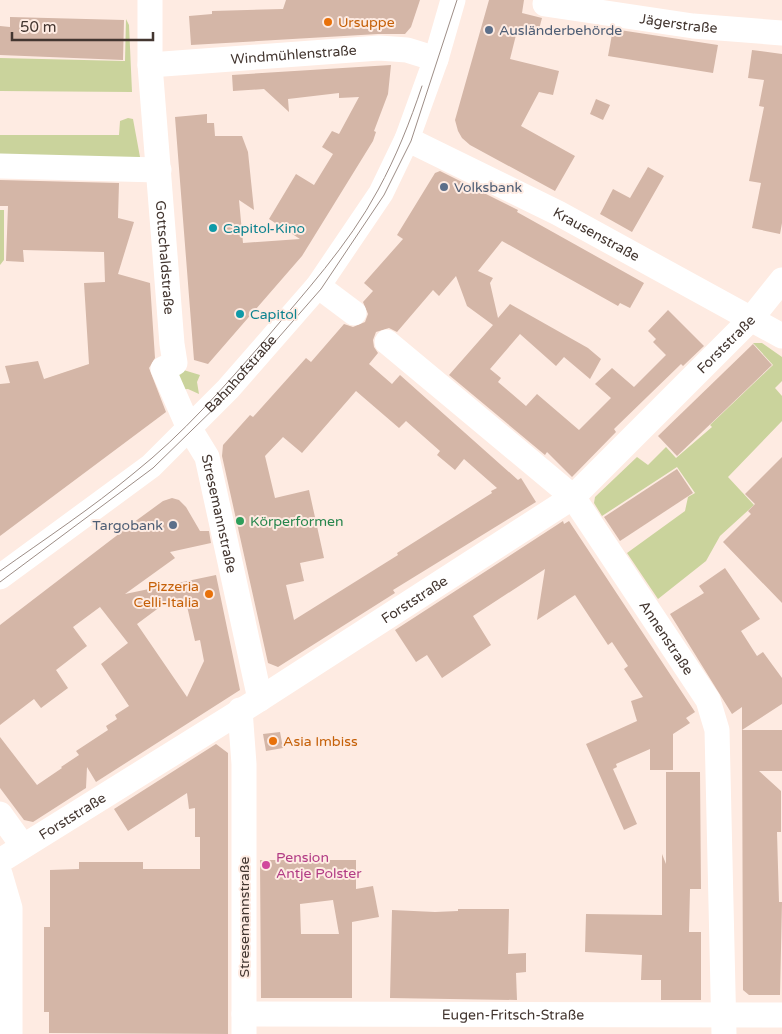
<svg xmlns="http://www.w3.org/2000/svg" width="782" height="1034" viewBox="0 0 782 1034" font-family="'Varela Round',sans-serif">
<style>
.green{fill:#cad39c}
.building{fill:#d4b6a7;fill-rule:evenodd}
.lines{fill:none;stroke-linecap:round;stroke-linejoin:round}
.minor{stroke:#fff;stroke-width:25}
.tram{stroke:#9d8d86;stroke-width:1}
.food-dot{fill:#e8710a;stroke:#feebe2;stroke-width:2}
.service-dot{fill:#5c6f8a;stroke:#feebe2;stroke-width:2}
.culture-dot{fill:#0f9aa8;stroke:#feebe2;stroke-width:2}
.leisure-dot{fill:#2e9e5b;stroke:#feebe2;stroke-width:2}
.hotel-dot{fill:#d1479c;stroke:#feebe2;stroke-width:2}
.labels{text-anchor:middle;stroke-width:4;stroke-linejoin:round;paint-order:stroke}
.food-label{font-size:14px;fill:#c56008;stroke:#feebe2;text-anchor:start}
.street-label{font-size:14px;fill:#433630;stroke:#feebe2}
.service-label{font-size:14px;fill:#4e5e75;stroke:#feebe2;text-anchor:start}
.culture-label{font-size:14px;fill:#0d838f;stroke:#feebe2;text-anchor:start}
.leisure-label{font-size:14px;fill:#27864d;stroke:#feebe2;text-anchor:start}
.hotel-label{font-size:14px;fill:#b23c85;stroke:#feebe2;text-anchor:start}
</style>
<rect width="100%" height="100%" fill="#feebe2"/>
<g class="green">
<path d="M 126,19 L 129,25 L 132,92 L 0,91 L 0,58 L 125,61 Z"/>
<path d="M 128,118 L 133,119 L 140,157 L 0,161 L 0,135 L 119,135 L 120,121 Z"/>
<path d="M 0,210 L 4,210 L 4,260 L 0,265 Z"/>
<path d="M 753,343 L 762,343 L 782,357 L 782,381 L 775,388 L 782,396 L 782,421 L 728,477 L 754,505 L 720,536 L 706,561 L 658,599 L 627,553 L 685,511 L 688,497 L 695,493 L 677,467 L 602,516 L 594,503 L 595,497 L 637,457 L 648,465 L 666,447 L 676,458 L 712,427 L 710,425 L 773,365 Z"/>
<path d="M 177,368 L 200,375 L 197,382 L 199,394 L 188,389 L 175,390 Z"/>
</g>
<g class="building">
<path d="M 286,0 L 420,0 L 411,27 L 405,34 L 378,34 L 191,45 L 189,16 L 212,14 L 212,11 L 283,9 Z"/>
<path d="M 489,0 L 524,0 L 522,13 L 542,18 L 538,33 L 518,27 L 510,59 L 559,71 L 553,95 L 539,92 L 521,126 L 575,156 L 555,191 L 470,145 L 462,138 L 458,131 L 455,120 Z"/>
<path d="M 10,17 L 124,20 L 123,60 L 0,55 L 0,26 L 10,27 Z"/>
<path d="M 613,29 L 718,45 L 713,73 L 608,56 Z"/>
<path d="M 752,50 L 782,54 L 782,223 L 780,234 L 752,228 L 761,183 L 749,181 L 764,107 L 759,106 L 764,80 L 748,78 Z"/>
<path d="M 391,65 L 388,94 L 374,131 L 376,132 L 373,141 L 302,256 L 208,364 L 194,360 L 175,117 L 207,114 L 207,123 L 214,123 L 215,136 L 242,136 L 248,152 L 254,210 L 239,200 L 243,243 L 300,239 L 269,219 L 296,174 L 314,185 L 333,154 L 322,147 L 332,131 L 339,134 L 359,97 L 339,98 L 339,93 L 288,99 L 289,112 L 264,89 L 233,91 L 232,75 Z"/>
<path d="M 596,99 L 610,105 L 603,120 L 590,114 Z"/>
<path d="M 648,167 L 664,176 L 632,232 L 600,214 L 613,189 L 630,198 Z"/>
<path d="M 440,171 L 518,210 L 517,212 L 644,283 L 630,308 L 620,303 L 618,306 L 502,241 L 478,271 L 493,278 L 490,283 L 498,318 L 510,304 L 588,348 L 601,359 L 590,379 L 564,357 L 556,366 L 520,334 L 490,369 L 501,378 L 498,382 L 526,406 L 537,394 L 579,430 L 611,398 L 595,384 L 612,368 L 634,387 L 666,355 L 653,342 L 656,339 L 648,331 L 668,310 L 704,346 L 683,366 L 681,364 L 614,429 L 616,432 L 572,477 L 547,452 L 545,455 L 449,375 L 493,325 L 467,306 L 456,276 L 439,296 L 433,290 L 397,332 L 389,328 L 376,332 L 373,340 L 374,347 L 378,353 L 369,364 L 392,384 L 400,375 L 518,480 L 521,478 L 536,502 L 393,590 L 395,593 L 278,667 L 268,663 L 222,456 L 223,445 L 250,415 L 253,417 L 306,358 L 311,362 L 344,324 L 353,327 L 365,322 L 368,314 L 363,302 L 373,291 L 364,283 L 403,239 L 397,235 L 435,173 ZM 356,391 L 399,428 L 406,421 L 440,451 L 437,455 L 455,470 L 464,459 L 497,488 L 491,491 L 492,493 L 397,553 L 398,555 L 294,620 L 286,585 L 304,581 L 300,563 L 324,558 L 309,490 L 275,498 L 265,456 L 283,437 L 302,453 Z"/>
<path d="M 0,180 L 119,183 L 118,218 L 134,222 L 118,274 L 150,283 L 155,358 L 149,368 L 166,412 L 0,536 L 0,384 L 10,383 L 5,366 L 38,361 L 44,379 L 89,364 L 84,283 L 105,282 L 104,252 L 23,250 L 24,262 L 6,261 L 8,206 L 0,206 Z"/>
<path d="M 753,344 L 772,365 L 677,456 L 658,436 Z"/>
<path d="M 782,457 L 782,603 L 723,542 L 751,514 L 748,511 L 755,504 L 745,494 Z"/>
<path d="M 677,469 L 693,493 L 620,541 L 604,517 Z"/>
<path d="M 172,498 L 179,500 L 186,507 L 200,531 L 209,531 L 211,543 L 170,552 L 175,558 L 125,594 L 216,575 L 240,690 L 96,782 L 87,767 L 86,788 L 33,822 L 24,820 L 0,788 L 0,737 L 37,785 L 62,768 L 61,767 L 79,755 L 76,751 L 108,730 L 106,726 L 117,719 L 115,715 L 129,706 L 101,664 L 128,643 L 100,607 L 73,627 L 87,646 L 56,670 L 68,688 L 41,708 L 34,699 L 0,725 L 0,625 L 137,520 L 163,501 ZM 172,598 L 174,609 L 187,606 L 195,641 L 200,640 L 204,661 L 187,697 L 137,624 Z"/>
<path d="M 563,521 L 564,524 L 569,521 L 695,712 L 686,718 L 690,723 L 673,734 L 673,770 L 650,770 L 650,749 L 616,764 L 617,767 L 613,769 L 637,824 L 624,830 L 586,744 L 637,721 L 631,701 L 643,697 L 624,669 L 628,666 L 612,642 L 608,645 L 575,595 L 537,620 L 545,569 L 473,616 L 491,645 L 442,678 L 427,655 L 416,662 L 395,630 Z"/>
<path d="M 725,568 L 760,619 L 741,631 L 757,656 L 763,652 L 782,678 L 782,704 L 742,730 L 742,707 L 732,714 L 670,614 L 704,593 L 699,586 Z"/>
<path d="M 742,730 L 782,730 L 782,771 L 759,771 L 781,791 L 781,832 L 777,832 L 779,902 L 782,902 L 780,995 L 749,995 L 743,990 Z"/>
<path d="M 280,732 L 283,748 L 266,751 L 263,734 Z"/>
<path d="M 216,744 L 228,753 L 228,1034 L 49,1033 L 49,1012 L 44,1012 L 44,927 L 50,927 L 50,870 L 79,869 L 79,862 L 143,862 L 143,869 L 200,869 L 200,837 L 195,837 L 195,808 L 189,809 L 187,793 L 128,831 L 114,809 Z"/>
<path d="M 666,772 L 700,772 L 701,889 L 690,889 L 689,932 L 701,932 L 701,1000 L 661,1000 L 661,980 L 641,980 L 642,955 L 585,952 L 586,914 L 662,915 L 662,854 L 666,864 Z"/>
<path d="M 260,860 L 356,860 L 356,889 L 373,886 L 379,917 L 352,922 L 352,998 L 261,998 ZM 333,900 L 339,934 L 301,934 L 300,904 Z"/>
<path d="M 458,909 L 509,909 L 508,954 L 526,953 L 526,972 L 516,973 L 517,1000 L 390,998 L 392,910 L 435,912 L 458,911 Z"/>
</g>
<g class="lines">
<g class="minor">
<path id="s1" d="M 150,0 L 150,65 L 172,344 L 175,363 L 163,369 L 188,426 L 207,457 L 260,699"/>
<path id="s2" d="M 545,4 L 693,26 L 782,33"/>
<path id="s3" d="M 150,65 L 379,48 L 407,50 L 436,59"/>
<path id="s4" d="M 407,139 L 558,213 L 782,336"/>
<path d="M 0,166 L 159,170"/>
<path d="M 318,286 L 354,313"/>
<path id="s5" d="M 387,342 L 573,497 L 708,700 L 717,730 L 724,1034"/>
<path id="s6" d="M 0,577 L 151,466 L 228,389 L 318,286 L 381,193 L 407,139 L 436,59 L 453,0"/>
<path d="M 240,710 L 244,764 L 244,1034"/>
<path d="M 0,814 L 23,846"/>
<path id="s7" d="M 0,861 L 260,699 L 573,497 L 750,320 L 782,280"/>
<path d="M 0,874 L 10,908 L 10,1034"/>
<path id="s8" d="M 244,1014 L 782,1015"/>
</g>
<g class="tram">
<path d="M 0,571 C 45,539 92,508 134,473 C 183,434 223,388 264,341 C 304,293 348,246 378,190 C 396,157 410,122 422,86"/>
<path d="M 0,582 L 153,468 L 231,392 L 321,289 L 384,195 L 411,141 L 457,0"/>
</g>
</g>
<g class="food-dot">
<circle cx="328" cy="22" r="5"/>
<circle cx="209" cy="594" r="5"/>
<circle cx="273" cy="741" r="5"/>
</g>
<g class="service-dot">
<circle cx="489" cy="30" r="5"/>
<circle cx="444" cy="187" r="5"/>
<circle cx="173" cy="525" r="5"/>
</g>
<g class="culture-dot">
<circle cx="213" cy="228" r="5"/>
<circle cx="240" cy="314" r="5"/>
</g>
<circle class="leisure-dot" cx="240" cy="521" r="5"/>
<circle class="hotel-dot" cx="266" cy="865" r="5"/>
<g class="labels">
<g class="food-label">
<text x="338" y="27">Ursuppe</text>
<text x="199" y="591" text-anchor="end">Pizzeria<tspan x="199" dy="16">Celli-Italia</tspan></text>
<text x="283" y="746">Asia Imbiss</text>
</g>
<g class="street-label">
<text dy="5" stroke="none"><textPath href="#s2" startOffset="135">Jägerstraße</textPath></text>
<text dy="5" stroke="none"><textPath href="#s3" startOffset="144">Windmühlenstraße</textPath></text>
<text dy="5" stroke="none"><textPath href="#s4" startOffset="212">Krausenstraße</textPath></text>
<text dy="5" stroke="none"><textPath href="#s1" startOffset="258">Gottschaldstraße</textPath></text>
<text dy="5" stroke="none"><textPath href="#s7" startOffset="895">Forststraße</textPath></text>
<text dy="5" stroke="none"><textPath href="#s6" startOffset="316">Bahnhofstraße</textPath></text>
<text dy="5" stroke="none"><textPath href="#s1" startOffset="534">Stresemannstraße</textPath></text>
<text dy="5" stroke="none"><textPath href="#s7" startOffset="490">Forststraße</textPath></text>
<text dy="5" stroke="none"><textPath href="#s5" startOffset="411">Annenstraße</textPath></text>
<text dy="5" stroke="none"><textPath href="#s7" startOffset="85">Forststraße</textPath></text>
<text transform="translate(244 917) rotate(-90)" y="5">Stresemannstraße</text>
<text dy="5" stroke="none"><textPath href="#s8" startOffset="269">Eugen-Fritsch-Straße</textPath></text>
</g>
<g class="service-label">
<text x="499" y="35">Ausländerbehörde</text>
<text x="454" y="192">Volksbank</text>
<text x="163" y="530" text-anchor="end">Targobank</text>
</g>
<g class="culture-label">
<text x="223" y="233">Capitol-Kino</text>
<text x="250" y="319">Capitol</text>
</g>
<g class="leisure-label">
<text x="250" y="526">Körperformen</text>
</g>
<g class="hotel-label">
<text x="276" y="862">Pension<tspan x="276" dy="16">Antje Polster</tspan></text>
</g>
</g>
<path d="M12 32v8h141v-8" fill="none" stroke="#433630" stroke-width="2.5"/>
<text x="20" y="32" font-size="15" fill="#433630" stroke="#feebe2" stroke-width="4" paint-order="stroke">50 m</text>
</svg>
